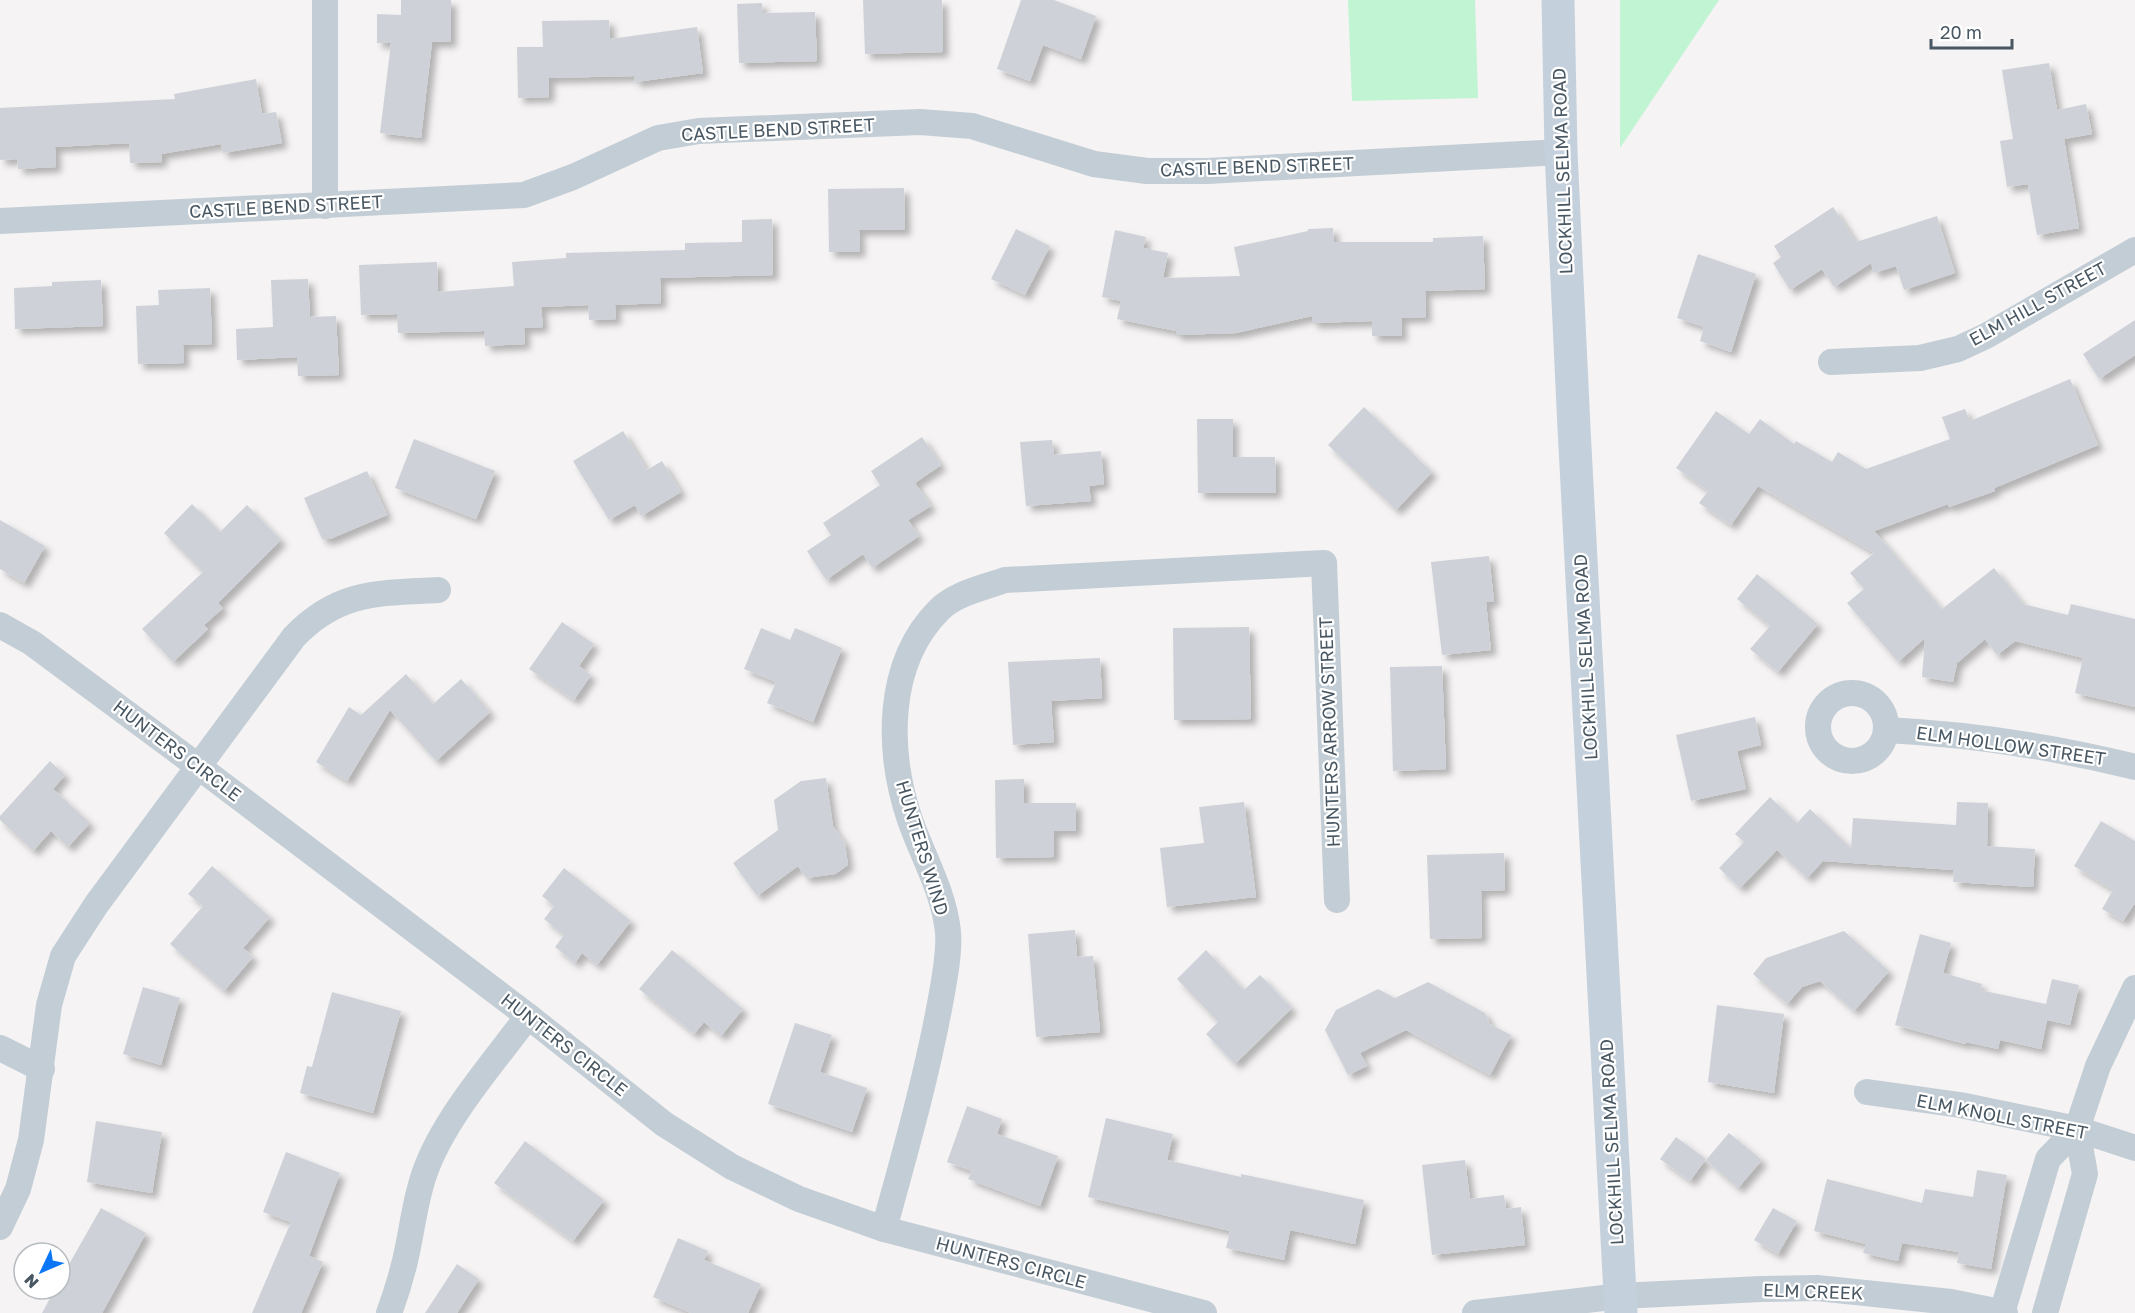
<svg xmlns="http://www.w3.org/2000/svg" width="2135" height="1313" viewBox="0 0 2135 1313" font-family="'Golos Text',sans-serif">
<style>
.green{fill:#c0f4d3}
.building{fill:#ced2d8;filter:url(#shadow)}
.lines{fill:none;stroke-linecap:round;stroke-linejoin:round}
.street{stroke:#c3cdd5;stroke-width:26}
.secondary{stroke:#c4d0dc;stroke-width:33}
.labels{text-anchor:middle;stroke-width:4.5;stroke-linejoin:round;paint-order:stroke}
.street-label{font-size:18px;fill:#485762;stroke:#fff}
</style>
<defs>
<filter id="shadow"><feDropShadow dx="5.5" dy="5.5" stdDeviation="3" flood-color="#0004"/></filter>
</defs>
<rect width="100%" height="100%" fill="#f5f3f3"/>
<g class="green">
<path d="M 1348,0 L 1475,0 L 1478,98 L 1352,101 Z"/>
<path d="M 1620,0 L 1719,0 L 1620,148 Z"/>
</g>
<g class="building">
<path d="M 401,0 L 451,0 L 451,42 L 432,42 L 421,138 L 380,133 L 391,43 L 377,43 L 377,14 L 401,15 Z"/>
<path d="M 863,0 L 942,0 L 943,52 L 865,54 Z"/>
<path d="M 1021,0 L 1054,0 L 1096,16 L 1081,59 L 1043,45 L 1030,81 L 997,69 Z"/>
<path d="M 762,3 L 763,13 L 815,12 L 817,61 L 739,63 L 737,4 Z"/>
<path d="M 609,20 L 610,39 L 697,27 L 703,73 L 635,82 L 634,76 L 549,78 L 549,97 L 518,98 L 517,47 L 543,47 L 542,21 Z"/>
<path d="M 2049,63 L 2057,110 L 2086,104 L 2092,134 L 2064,139 L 2079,228 L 2037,235 L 2028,184 L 2007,187 L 2000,141 L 2013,139 L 2002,70 Z"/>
<path d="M 256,79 L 262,114 L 276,112 L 282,143 L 223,153 L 221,144 L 161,154 L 162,162 L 130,163 L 129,143 L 55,147 L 56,167 L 18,169 L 17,159 L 0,160 L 0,108 L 175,99 L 174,94 Z"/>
<path d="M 904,188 L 905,230 L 859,230 L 860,252 L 829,252 L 828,189 Z"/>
<path d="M 1833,207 L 1856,242 L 1937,216 L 1955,273 L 1904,290 L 1896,266 L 1874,273 L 1871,263 L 1834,287 L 1822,269 L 1790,290 L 1773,263 L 1781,257 L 1774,246 Z"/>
<path d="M 772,219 L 773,275 L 660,278 L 661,303 L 615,305 L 616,319 L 589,320 L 588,305 L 541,307 L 543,327 L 524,328 L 525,344 L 485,346 L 484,331 L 398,333 L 397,314 L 361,315 L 359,265 L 437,262 L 438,292 L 514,286 L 512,262 L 566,258 L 566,253 L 685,250 L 685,243 L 742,242 L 742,220 Z"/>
<path d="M 1333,228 L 1334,242 L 1433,242 L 1433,238 L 1483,236 L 1485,289 L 1425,291 L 1426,317 L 1401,318 L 1402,336 L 1372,336 L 1372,321 L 1312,323 L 1312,316 L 1236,333 L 1176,335 L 1176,331 L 1117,319 L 1121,301 L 1102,297 L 1115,230 L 1146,237 L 1143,248 L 1168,253 L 1163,278 L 1240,276 L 1234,247 L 1308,231 L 1308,229 Z"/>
<path d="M 1016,229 L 1050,246 L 1025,295 L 991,279 Z"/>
<path d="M 1698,254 L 1756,274 L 1731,352 L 1700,341 L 1704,327 L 1677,318 Z"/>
<path d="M 308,279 L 310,317 L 336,316 L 339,375 L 298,376 L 297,357 L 237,360 L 236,329 L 273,327 L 271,280 Z"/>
<path d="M 101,280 L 103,326 L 15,329 L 14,288 L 52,286 L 52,282 Z"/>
<path d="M 210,288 L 212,344 L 183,345 L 184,363 L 138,364 L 136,306 L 159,305 L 158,290 Z"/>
<path d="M 2135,320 L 2135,355 L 2099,379 L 2083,354 Z"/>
<path d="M 2070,379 L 2098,445 L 1994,488 L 1995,491 L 1949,507 L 1948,504 L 1874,531 L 1942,609 L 1994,568 L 2023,604 L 2068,615 L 2071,604 L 2135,619 L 2135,707 L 2075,693 L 2083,658 L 2015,641 L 1997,655 L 1985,639 L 1957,663 L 1953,682 L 1922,677 L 1925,638 L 1898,662 L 1847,603 L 1864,589 L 1850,573 L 1874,553 L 1758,486 L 1731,525 L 1699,503 L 1708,491 L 1676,468 L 1716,411 L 1749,434 L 1760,419 L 1794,444 L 1796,441 L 1832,462 L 1838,452 L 1866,469 L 1950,439 L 1942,417 L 1965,409 L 1970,421 Z"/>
<path d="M 1364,407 L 1432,472 L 1396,510 L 1328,445 Z"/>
<path d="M 1197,419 L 1233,419 L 1233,457 L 1275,457 L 1276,493 L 1198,493 Z"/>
<path d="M 623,431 L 647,470 L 662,461 L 681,492 L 641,516 L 635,505 L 609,520 L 573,461 Z"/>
<path d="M 922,437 L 941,465 L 915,483 L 931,506 L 908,520 L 919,536 L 872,568 L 863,554 L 826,580 L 807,551 L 831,535 L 823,523 L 880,485 L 871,471 Z"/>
<path d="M 414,439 L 495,471 L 476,519 L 395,488 Z"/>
<path d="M 1052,440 L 1054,455 L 1101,451 L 1104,484 L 1089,486 L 1091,501 L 1026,506 L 1020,442 Z"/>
<path d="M 367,471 L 387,515 L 330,539 L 322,539 L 304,498 Z"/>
<path d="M 192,504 L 220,532 L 247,505 L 281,540 L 218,603 L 223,608 L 204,625 L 208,629 L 173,662 L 142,629 L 203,572 L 164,533 Z"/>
<path d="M 0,520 L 45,546 L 24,583 L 0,569 Z"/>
<path d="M 1489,556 L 1494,601 L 1486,602 L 1491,650 L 1442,655 L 1431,562 Z"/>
<path d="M 1757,574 L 1818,624 L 1778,672 L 1750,649 L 1770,626 L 1737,599 Z"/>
<path d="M 562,622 L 594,644 L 579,666 L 591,675 L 574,700 L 529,669 Z"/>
<path d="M 1249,627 L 1251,719 L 1174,720 L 1173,628 Z"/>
<path d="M 761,628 L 790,640 L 795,628 L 842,648 L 813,722 L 767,703 L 776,682 L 744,669 Z"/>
<path d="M 1100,658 L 1102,698 L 1051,701 L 1054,742 L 1013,745 L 1008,662 Z"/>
<path d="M 1442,666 L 1446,769 L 1393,771 L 1390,667 Z"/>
<path d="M 406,674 L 433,704 L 461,679 L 490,712 L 436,761 L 390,710 L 347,781 L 316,762 L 349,707 L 361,715 Z"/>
<path d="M 1755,717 L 1761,745 L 1737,751 L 1746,789 L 1691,801 L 1676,735 Z"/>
<path d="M 50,761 L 65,775 L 53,789 L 90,823 L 68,847 L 51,831 L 33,851 L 0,820 L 0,816 Z"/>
<path d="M 826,778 L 833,826 L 845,843 L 848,865 L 835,874 L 806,878 L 798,866 L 757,896 L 733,863 L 778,830 L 774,800 L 801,781 Z"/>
<path d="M 1024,779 L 1024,803 L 1076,803 L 1076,831 L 1054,831 L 1054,857 L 996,858 L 995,780 Z"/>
<path d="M 1770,797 L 1797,823 L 1810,809 L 1851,848 L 1853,818 L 1956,825 L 1957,802 L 1988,803 L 1987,846 L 2035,849 L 2033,887 L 1953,882 L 1954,870 L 1823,861 L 1807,878 L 1777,850 L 1740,888 L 1719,868 L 1744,842 L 1735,834 Z"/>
<path d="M 1244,802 L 1256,897 L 1167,907 L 1160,848 L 1204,843 L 1199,807 Z"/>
<path d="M 2101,821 L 2135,841 L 2135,903 L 2123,921 L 2102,909 L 2113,890 L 2074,866 Z"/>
<path d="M 1504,853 L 1505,890 L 1481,891 L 1482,938 L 1430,939 L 1427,855 Z"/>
<path d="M 212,866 L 270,917 L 243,948 L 253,957 L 224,991 L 170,944 L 203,906 L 188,894 Z"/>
<path d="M 564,868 L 631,921 L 597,965 L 582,953 L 575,963 L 555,947 L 564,935 L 544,919 L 554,906 L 542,896 Z"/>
<path d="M 1075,930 L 1077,957 L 1093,956 L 1100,1032 L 1036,1037 L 1028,934 Z"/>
<path d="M 1844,931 L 1889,971 L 1854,1011 L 1820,981 L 1802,987 L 1787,1004 L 1753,974 L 1766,958 Z"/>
<path d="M 1920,934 L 1951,943 L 1943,973 L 1982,984 L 1980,990 L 2046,1004 L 2052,979 L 2079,985 L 2070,1025 L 2047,1020 L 2041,1049 L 2000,1040 L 1998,1049 L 1966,1042 L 1965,1044 L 1895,1025 Z"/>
<path d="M 672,950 L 743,1009 L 721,1036 L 704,1022 L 694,1034 L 639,989 Z"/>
<path d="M 1206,950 L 1244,990 L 1260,975 L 1292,1008 L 1235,1064 L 1206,1034 L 1218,1022 L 1177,979 Z"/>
<path d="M 1428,982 L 1485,1013 L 1490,1024 L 1511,1035 L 1490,1075 L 1406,1030 L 1360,1053 L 1367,1066 L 1348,1075 L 1325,1030 L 1336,1010 L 1378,989 L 1395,998 Z"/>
<path d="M 143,987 L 180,998 L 161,1065 L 123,1054 Z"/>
<path d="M 332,992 L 401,1011 L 373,1113 L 300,1093 L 307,1066 L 312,1067 Z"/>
<path d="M 1717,1005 L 1784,1014 L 1774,1093 L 1708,1082 Z"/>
<path d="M 795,1023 L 832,1035 L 820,1072 L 867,1088 L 852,1132 L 768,1104 Z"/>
<path d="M 967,1106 L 1002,1119 L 997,1134 L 1058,1156 L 1040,1206 L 968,1179 L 972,1171 L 947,1162 Z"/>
<path d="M 1106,1118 L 1173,1134 L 1167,1160 L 1241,1177 L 1241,1174 L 1364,1200 L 1355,1244 L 1290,1230 L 1284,1260 L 1226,1248 L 1230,1231 L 1088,1197 Z"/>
<path d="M 96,1121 L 162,1132 L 152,1193 L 87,1182 Z"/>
<path d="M 1729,1133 L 1762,1160 L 1738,1188 L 1706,1160 Z"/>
<path d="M 1676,1137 L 1706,1159 L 1690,1181 L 1660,1159 Z"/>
<path d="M 525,1141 L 604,1200 L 573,1241 L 494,1183 Z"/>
<path d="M 286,1152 L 340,1173 L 309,1256 L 323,1262 L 301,1313 L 252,1313 L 291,1222 L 263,1212 Z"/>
<path d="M 1465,1160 L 1470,1199 L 1504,1195 L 1506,1209 L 1521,1207 L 1525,1245 L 1432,1255 L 1422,1165 Z"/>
<path d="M 1977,1170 L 2007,1175 L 1991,1269 L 1957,1263 L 1959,1252 L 1902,1243 L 1898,1261 L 1863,1253 L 1866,1244 L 1814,1231 L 1827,1179 L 1922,1203 L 1925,1189 L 1973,1197 Z"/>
<path d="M 101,1208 L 146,1233 L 102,1313 L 42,1313 L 55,1289 L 60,1289 L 60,1280 Z"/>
<path d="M 1773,1208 L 1797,1221 L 1778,1254 L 1754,1240 Z"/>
<path d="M 678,1238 L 708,1251 L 704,1260 L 761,1284 L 748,1313 L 691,1313 L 653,1297 Z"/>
<path d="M 457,1264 L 479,1279 L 457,1313 L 425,1313 Z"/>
</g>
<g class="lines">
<g class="street">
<path d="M 325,0 L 325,206"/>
<path d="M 0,221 L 524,195 L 573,177 L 658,138 L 699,131 L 920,122 L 972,126 L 1094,164 L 1147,171 L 1207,171 L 1561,152"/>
<path d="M 1831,362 L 1920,358 L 1958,349 L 1986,336 L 2135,250"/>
<path d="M 0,625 L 32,643 L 199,767 L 528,1016 L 664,1124 L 732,1167 L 799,1199 L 884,1229 L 1204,1313"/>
<circle cx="1852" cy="727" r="34"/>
<path d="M 1886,730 C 1968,734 2055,747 2135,767"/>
<path d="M 0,1048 L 42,1069"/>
<path d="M 1867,1092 L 1960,1105 L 2077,1129 L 2135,1148"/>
<path d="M 0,1227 L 18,1189 L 31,1140 L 49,1005 L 63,956 L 96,905 L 294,637 C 338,591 379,593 438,590"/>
<path d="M 884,1229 C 904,1156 925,1083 939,1009 C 943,987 950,954 948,932 C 944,892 923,857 910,820 C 887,752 885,664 939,610 C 956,593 983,588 1005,580 L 1324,563 L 1337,900"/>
<path d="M 389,1313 C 395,1297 400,1281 404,1265 C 412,1234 414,1202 425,1172 C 444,1118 494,1062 528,1016"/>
<path d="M 1475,1313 L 1621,1296 L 1761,1289 L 1817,1288 L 1951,1302 L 2005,1313"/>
<path d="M 2002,1313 L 2048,1159 L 2077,1129 L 2098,1066 L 2135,988"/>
<path d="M 2045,1313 L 2085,1174 L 2077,1129"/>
</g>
<path class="secondary" d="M 1558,0 L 1561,152 L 1574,428 L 1621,1313"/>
</g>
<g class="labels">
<g class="street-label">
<text transform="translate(778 130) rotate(-3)" y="6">CASTLE BEND STREET</text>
<text transform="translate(1257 167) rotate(-2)" y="6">CASTLE BEND STREET</text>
<text transform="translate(1563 171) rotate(-92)" y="6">LOCKHILL SELMA ROAD</text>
<text transform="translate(286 207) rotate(-3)" y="6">CASTLE BEND STREET</text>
<text transform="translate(2038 304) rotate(-29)" y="6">ELM HILL STREET</text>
<text transform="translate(1586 657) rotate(-93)" y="6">LOCKHILL SELMA ROAD</text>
<text transform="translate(1330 732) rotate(-92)" y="6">HUNTERS ARROW STREET</text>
<text transform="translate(2011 746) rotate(8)" y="6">ELM HOLLOW STREET</text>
<text transform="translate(177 751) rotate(37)" y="6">HUNTERS CIRCLE</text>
<text transform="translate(922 848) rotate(73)" y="6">HUNTERS WIND</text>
<text transform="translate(564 1045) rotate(38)" y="6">HUNTERS CIRCLE</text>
<text transform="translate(2002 1117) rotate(11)" y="6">ELM KNOLL STREET</text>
<text transform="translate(1612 1142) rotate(-93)" y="6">LOCKHILL SELMA ROAD</text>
<text transform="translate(1011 1263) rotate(15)" y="6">HUNTERS CIRCLE</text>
<text transform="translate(1813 1292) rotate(2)" y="6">ELM CREEK</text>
</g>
</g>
<g transform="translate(42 1271) rotate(226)"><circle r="28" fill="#ffffff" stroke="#b6bcc0" stroke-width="1.5"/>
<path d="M0-4.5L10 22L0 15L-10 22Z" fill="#0c77f6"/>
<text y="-9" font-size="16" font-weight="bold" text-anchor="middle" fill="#485762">N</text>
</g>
<path d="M1931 39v9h81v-9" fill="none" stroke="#485762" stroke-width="3"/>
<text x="1940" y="39" font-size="18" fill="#485762" stroke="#ffffff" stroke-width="4.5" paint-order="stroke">20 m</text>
</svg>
